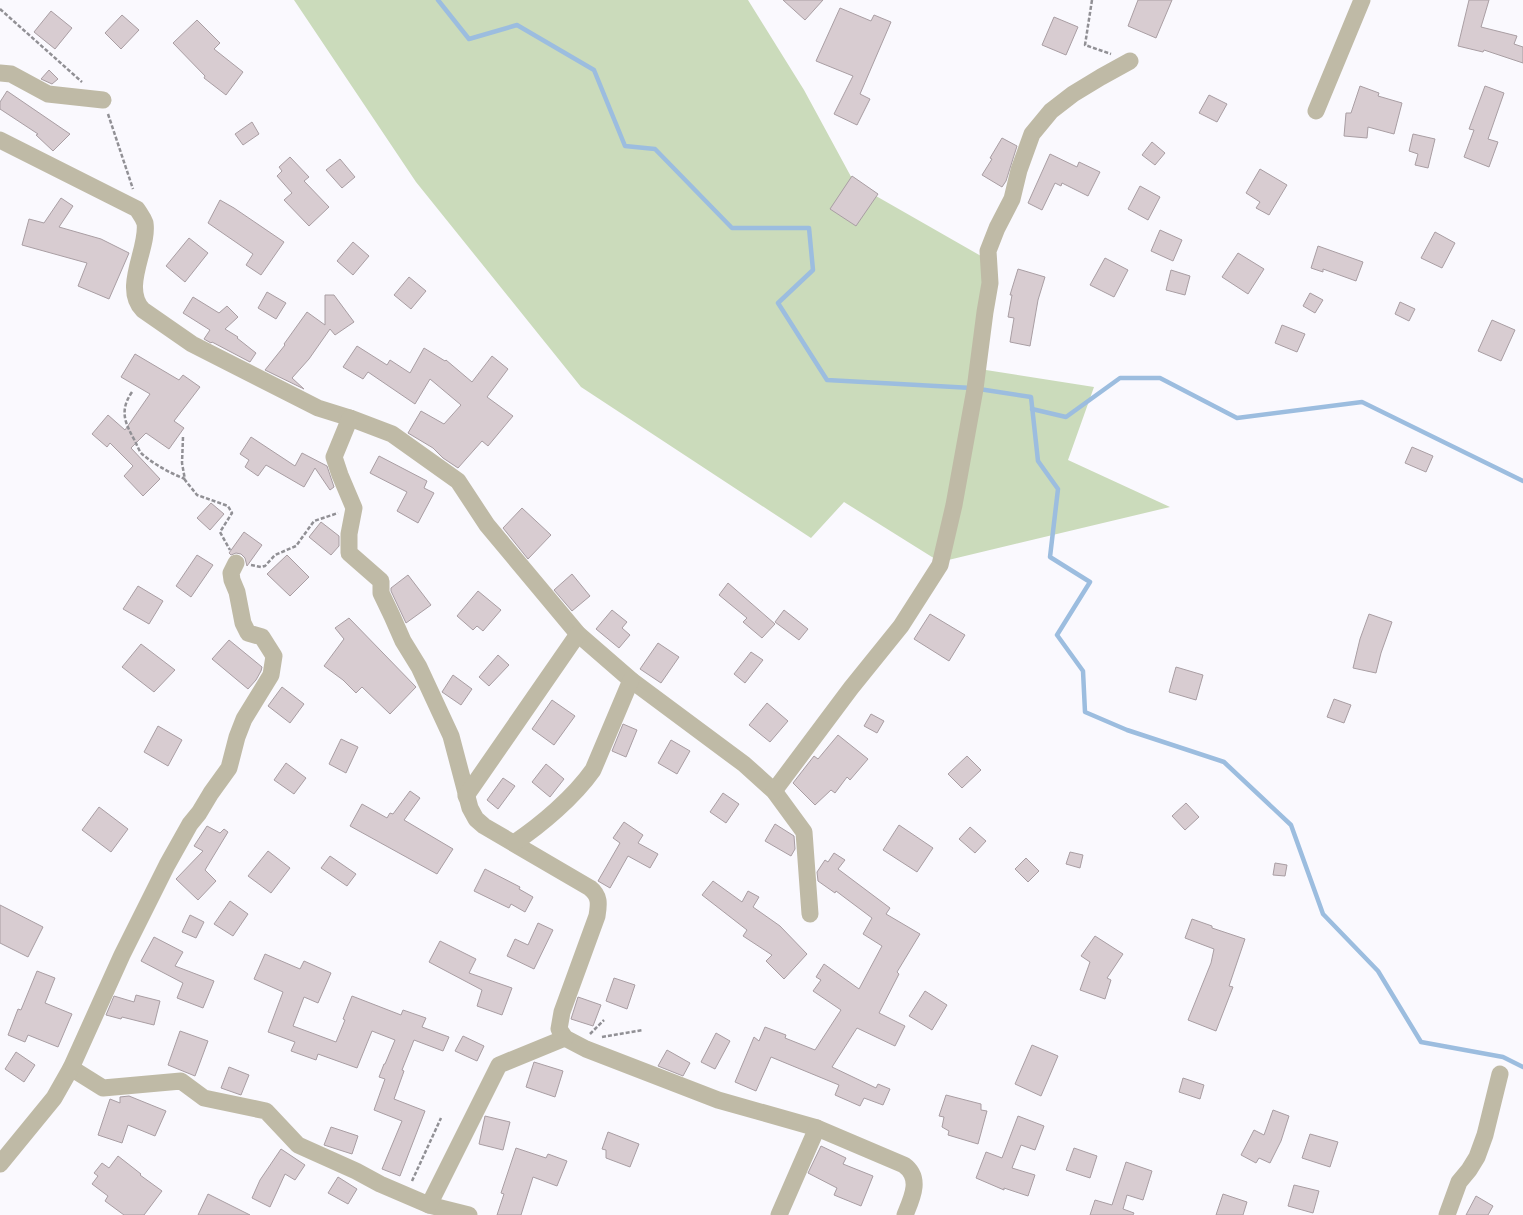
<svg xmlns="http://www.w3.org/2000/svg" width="1523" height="1215" viewBox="0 0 1523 1215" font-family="'Golos Text',sans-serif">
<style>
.green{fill:#cbdbbb}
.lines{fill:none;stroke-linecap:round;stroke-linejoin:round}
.stream{stroke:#9cbddf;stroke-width:4.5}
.building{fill:#d8ccd1;stroke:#a99ea3}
.path{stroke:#919095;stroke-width:2.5;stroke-dasharray:4 2;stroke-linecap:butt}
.minor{stroke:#bfbaa6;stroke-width:17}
</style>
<rect width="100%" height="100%" fill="#faf9fe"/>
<path class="green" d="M 294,0 L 748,0 L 804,90 L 855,184 L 988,260 L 973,368 L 1094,387 L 1068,460 L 1170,507 L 940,562 L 844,502 L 811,538 L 581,387 L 416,182 Z"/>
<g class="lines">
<g class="stream">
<path d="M 438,0 L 469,39 L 517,25 L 594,70 L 625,146 L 655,149 L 732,228 L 809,228 L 813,270 L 778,303 L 827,380 L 972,388"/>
<path d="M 979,389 L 1031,397 L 1038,461 L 1058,489 L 1050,557 L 1090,582 L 1057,635 L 1083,671 L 1085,712 L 1127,730 L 1224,762 L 1291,825 L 1323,914 L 1378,971 L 1421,1042 L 1503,1057 L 1523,1067"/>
<path d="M 1032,409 L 1066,417 L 1120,378 L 1160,378 L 1237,418 L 1362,402 L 1523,481"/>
</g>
</g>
<g class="building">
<path d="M 783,0 L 823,0 L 805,20 Z"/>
<path d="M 1138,0 L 1172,0 L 1156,38 L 1128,26 Z"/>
<path d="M 1469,0 L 1489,0 L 1481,27 L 1517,36 L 1514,44 L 1523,47 L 1523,63 L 1484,50 L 1483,52 L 1458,46 Z"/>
<path d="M 840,8 L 871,21 L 874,15 L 891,22 L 860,94 L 870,99 L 857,125 L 834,114 L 853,76 L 816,61 Z"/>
<path d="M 51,11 L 72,28 L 55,49 L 34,32 Z"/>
<path d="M 122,15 L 139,30 L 121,49 L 105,33 Z"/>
<path d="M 1054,17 L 1078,27 L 1066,55 L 1042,45 Z"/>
<path d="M 197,20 L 220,43 L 214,49 L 243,72 L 226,95 L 204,78 L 205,76 L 173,43 Z"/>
<path d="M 49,70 L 58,79 L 52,84 L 41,79 Z"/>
<path d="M 1360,86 L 1379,93 L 1378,96 L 1402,103 L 1394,134 L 1368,127 L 1367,138 L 1344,136 L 1346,113 L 1351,113 Z"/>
<path d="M 1485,86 L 1504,93 L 1488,139 L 1498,142 L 1489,167 L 1464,157 L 1474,130 L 1469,129 Z"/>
<path d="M 7,91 L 70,134 L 53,151 L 36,135 L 38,134 L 0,109 L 0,102 Z"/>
<path d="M 1209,95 L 1227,104 L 1217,122 L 1199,113 Z"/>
<path d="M 252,122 L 259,134 L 243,145 L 235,134 Z"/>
<path d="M 1413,134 L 1435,139 L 1428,168 L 1415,165 L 1418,154 L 1409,151 Z"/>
<path d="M 1002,138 L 1017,146 L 1006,181 L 1002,187 L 982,175 L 992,159 L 990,158 Z"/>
<path d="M 1152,142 L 1165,153 L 1155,165 L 1142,155 Z"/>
<path d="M 1050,154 L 1077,167 L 1079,162 L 1100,172 L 1088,196 L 1062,183 L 1061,186 L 1055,183 L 1042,210 L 1028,203 Z"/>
<path d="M 290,157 L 309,177 L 304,181 L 329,207 L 309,226 L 284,200 L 292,193 L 277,176 L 282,171 L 279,167 Z"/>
<path d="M 340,159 L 355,177 L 342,188 L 326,170 Z"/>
<path d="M 1260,169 L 1287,185 L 1269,215 L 1256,208 L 1260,202 L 1246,193 Z"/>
<path d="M 852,176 L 878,194 L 856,226 L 830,209 Z"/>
<path d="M 1140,186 L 1160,197 L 1148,220 L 1128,209 Z"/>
<path d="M 61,198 L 73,206 L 59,227 L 101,239 L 129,253 L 109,299 L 78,286 L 87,263 L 22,245 L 29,219 L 44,223 Z"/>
<path d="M 220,200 L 234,208 L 284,242 L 261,275 L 246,265 L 253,254 L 208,223 Z"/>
<path d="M 1160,230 L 1182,240 L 1173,261 L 1151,251 Z"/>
<path d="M 1435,232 L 1455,243 L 1442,268 L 1421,258 Z"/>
<path d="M 189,238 L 208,253 L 185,282 L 166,266 Z"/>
<path d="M 353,242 L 369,256 L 353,275 L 337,261 Z"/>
<path d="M 1318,246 L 1363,262 L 1356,281 L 1323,269 L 1323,272 L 1311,268 Z"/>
<path d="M 1238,253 L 1264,269 L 1248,294 L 1222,277 Z"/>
<path d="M 1105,258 L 1128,270 L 1114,297 L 1090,285 Z"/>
<path d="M 1018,269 L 1045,277 L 1038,300 L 1030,346 L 1010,342 L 1014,318 L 1008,317 L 1012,295 L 1010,295 Z"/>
<path d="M 1171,270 L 1190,276 L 1185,295 L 1166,290 Z"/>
<path d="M 409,277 L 426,291 L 411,309 L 394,295 Z"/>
<path d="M 267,292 L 286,303 L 276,319 L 258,308 Z"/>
<path d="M 1310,293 L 1323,300 L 1315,313 L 1303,306 Z"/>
<path d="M 325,295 L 334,295 L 354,322 L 335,335 L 330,329 L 309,359 L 292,378 L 304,389 L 265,370 L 285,345 L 284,344 L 307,312 L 325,325 Z"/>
<path d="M 193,297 L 219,313 L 227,306 L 238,317 L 225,329 L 238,337 L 237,338 L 256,353 L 250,362 L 212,342 L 211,343 L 204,339 L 210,330 L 183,313 Z"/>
<path d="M 1400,302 L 1415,309 L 1409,321 L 1395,314 Z"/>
<path d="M 1492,320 L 1515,330 L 1501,361 L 1478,351 Z"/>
<path d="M 1282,325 L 1305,334 L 1297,352 L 1275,343 Z"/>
<path d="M 357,346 L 387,365 L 390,360 L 410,373 L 424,348 L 445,361 L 446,360 L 472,382 L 492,356 L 508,369 L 487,397 L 513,416 L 488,446 L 482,441 L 458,468 L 443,458 L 433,448 L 408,433 L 421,411 L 444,424 L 461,405 L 430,379 L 415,404 L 368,372 L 363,379 L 343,367 Z"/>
<path d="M 135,354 L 179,380 L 183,375 L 200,387 L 174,421 L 184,428 L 169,449 L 146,433 L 131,448 L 160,479 L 143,496 L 124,476 L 133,466 L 110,443 L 107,447 L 92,434 L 108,415 L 125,430 L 150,394 L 121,377 Z"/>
<path d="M 251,437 L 295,466 L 302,453 L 327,466 L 334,487 L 330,490 L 315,468 L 304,487 L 266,465 L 258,476 L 245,467 L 249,460 L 240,454 Z"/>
<path d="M 1412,447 L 1433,456 L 1426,472 L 1405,463 Z"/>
<path d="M 379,456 L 427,481 L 424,488 L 434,493 L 418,523 L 397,511 L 407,492 L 370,473 Z"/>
<path d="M 211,503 L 224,514 L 210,530 L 197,518 Z"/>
<path d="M 522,508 L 551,535 L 528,559 L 503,528 Z"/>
<path d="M 321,522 L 339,536 L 339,546 L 331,555 L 309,537 Z"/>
<path d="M 244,532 L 262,545 L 247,566 L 245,558 L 241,554 L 236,553 L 231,555 L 229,553 Z"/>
<path d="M 197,555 L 213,565 L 191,597 L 176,586 Z"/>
<path d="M 287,555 L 309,577 L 290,596 L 267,574 Z"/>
<path d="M 572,574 L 590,596 L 572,611 L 554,590 Z"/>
<path d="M 408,575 L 431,605 L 406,623 L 391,591 L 391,588 Z"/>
<path d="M 728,583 L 775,624 L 762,638 L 743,622 L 747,618 L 719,595 Z"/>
<path d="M 138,586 L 163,601 L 149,624 L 123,609 Z"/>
<path d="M 478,591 L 501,610 L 483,631 L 477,626 L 473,630 L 457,616 Z"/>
<path d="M 612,610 L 627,622 L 622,628 L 630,635 L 619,648 L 596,629 Z"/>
<path d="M 784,610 L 808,629 L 799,640 L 775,622 Z"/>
<path d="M 930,614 L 965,635 L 949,661 L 914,639 Z"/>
<path d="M 1369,614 L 1392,622 L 1381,653 L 1376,673 L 1353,668 L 1360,639 Z"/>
<path d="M 349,618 L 416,687 L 390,714 L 362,687 L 356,693 L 343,680 L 324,666 L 344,639 L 335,628 Z"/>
<path d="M 229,640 L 262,667 L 261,671 L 256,680 L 248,689 L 212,659 Z"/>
<path d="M 658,643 L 679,657 L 661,683 L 640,669 Z"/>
<path d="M 141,644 L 175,670 L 154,692 L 122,667 Z"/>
<path d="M 751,652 L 763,660 L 745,683 L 734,674 Z"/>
<path d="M 498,655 L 509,665 L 489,686 L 479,677 Z"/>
<path d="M 1176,667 L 1203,675 L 1196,700 L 1169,692 Z"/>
<path d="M 453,675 L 472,689 L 461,705 L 442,692 Z"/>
<path d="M 282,687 L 304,704 L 290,723 L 268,706 Z"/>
<path d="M 1334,699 L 1351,705 L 1344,723 L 1327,717 Z"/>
<path d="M 552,700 L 575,716 L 554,745 L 532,729 Z"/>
<path d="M 767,703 L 788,721 L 770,742 L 749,725 Z"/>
<path d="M 871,714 L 884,721 L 877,733 L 864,726 Z"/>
<path d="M 623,724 L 637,730 L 626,757 L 612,751 Z"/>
<path d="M 158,726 L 182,740 L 168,766 L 144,752 Z"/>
<path d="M 838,735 L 868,759 L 850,780 L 847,777 L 835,793 L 831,790 L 815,805 L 793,783 L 814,756 L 818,759 Z"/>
<path d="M 341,739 L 358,747 L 346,773 L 329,764 Z"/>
<path d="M 671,740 L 690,751 L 677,774 L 658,763 Z"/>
<path d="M 967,756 L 981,770 L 962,788 L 948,774 Z"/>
<path d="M 286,763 L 306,778 L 294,794 L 274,780 Z"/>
<path d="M 546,764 L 564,779 L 550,797 L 532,782 Z"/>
<path d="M 503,778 L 515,786 L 498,809 L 487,800 Z"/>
<path d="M 410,791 L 420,798 L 404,820 L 453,849 L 437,874 L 350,826 L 362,804 L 387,818 L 390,813 L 393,814 Z"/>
<path d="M 723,793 L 739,804 L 726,823 L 710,812 Z"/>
<path d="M 1186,803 L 1199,817 L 1185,830 L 1172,816 Z"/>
<path d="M 99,807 L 128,829 L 111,852 L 82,830 Z"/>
<path d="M 624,822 L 643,835 L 638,843 L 658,854 L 650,868 L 628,856 L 610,888 L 598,881 L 620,843 L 613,838 Z"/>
<path d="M 775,824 L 794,836 L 795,849 L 791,856 L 765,841 Z"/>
<path d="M 899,825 L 933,848 L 917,872 L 883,850 Z"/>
<path d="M 207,826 L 220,833 L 224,829 L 228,832 L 205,870 L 216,881 L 198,900 L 176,879 L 203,851 L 194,846 Z"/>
<path d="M 970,827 L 986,841 L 975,853 L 959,839 Z"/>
<path d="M 268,851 L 290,868 L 271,893 L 248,876 Z"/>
<path d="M 1070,852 L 1083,855 L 1080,868 L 1066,864 Z"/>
<path d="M 834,853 L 845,860 L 838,869 L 890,908 L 886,914 L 920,934 L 897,972 L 899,974 L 879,1013 L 905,1026 L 895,1046 L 857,1028 L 832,1067 L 876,1088 L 878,1084 L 890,1089 L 883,1105 L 864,1098 L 860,1106 L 835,1095 L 839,1085 L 771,1057 L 756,1091 L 735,1082 L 754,1037 L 759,1041 L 765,1027 L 786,1035 L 785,1038 L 815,1050 L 841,1010 L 813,991 L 821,980 L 816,977 L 824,964 L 859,989 L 882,946 L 863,934 L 872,918 L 836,891 L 835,893 L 818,881 L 817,872 L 825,860 L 828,862 Z"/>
<path d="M 330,856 L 356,874 L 347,886 L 321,868 Z"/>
<path d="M 1026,858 L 1039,871 L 1028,882 L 1015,869 Z"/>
<path d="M 1275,863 L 1287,865 L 1285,876 L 1273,875 Z"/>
<path d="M 485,869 L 520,887 L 519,889 L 533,897 L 525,912 L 511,904 L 509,908 L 474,891 Z"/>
<path d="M 713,881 L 742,902 L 748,891 L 759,897 L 753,907 L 780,926 L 807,954 L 784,979 L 766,961 L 772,955 L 743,936 L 747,930 L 702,895 Z"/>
<path d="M 230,901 L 248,914 L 233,936 L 214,924 Z"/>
<path d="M 0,905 L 43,927 L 28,957 L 0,943 Z"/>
<path d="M 190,915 L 204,922 L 196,938 L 182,932 Z"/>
<path d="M 1192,919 L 1212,926 L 1212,928 L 1245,939 L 1229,986 L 1233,987 L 1216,1031 L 1188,1020 L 1211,963 L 1214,949 L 1185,938 Z"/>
<path d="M 538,923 L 553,930 L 534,969 L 507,956 L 515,939 L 528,945 Z"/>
<path d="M 1095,936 L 1123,954 L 1107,978 L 1111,980 L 1105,999 L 1080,990 L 1090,962 L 1081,956 Z"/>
<path d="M 154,937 L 183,952 L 175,966 L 214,981 L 203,1008 L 177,998 L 183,983 L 141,961 Z"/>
<path d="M 440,941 L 476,959 L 469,973 L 512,988 L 502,1015 L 477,1006 L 482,990 L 429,962 Z"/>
<path d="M 265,954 L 300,969 L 304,961 L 331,973 L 318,1003 L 304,997 L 293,1026 L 336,1042 L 345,1020 L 343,1019 L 352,996 L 401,1015 L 403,1010 L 426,1018 L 422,1027 L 449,1037 L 443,1051 L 414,1040 L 402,1070 L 404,1071 L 394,1099 L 425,1111 L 400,1176 L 382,1169 L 402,1121 L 374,1110 L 385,1079 L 379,1077 L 384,1064 L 385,1064 L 395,1040 L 372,1031 L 357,1068 L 318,1054 L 316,1060 L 291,1051 L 295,1042 L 268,1032 L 283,992 L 254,979 Z"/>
<path d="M 37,971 L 55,978 L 45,1003 L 72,1014 L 58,1047 L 28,1035 L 25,1042 L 8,1035 L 18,1009 L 21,1010 Z"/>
<path d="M 614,978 L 635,985 L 627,1009 L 606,1001 Z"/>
<path d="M 925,991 L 947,1005 L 932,1030 L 909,1016 Z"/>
<path d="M 136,995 L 160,1001 L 154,1025 L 122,1017 L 121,1019 L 106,1015 L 114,996 L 134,1002 Z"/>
<path d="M 578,997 L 601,1005 L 593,1026 L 571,1019 Z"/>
<path d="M 180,1031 L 208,1041 L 195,1076 L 168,1065 Z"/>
<path d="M 716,1033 L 730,1041 L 715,1069 L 701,1062 Z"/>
<path d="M 463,1036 L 484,1046 L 477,1061 L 455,1051 Z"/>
<path d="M 1032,1045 L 1058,1056 L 1041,1096 L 1015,1084 Z"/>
<path d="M 667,1050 L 690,1063 L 683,1076 L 658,1066 Z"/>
<path d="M 16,1052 L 35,1065 L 24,1082 L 5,1069 Z"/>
<path d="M 534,1062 L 563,1071 L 555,1097 L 526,1087 Z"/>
<path d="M 229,1067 L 249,1075 L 241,1095 L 221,1088 Z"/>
<path d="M 1183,1078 L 1204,1085 L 1200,1099 L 1179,1092 Z"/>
<path d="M 946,1095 L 981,1104 L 981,1110 L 987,1111 L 978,1144 L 948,1135 L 949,1131 L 942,1127 L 944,1117 L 939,1116 Z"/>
<path d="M 129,1096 L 166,1111 L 155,1136 L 128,1125 L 122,1143 L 98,1135 L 110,1099 L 120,1103 L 120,1097 Z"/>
<path d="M 1273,1110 L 1289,1116 L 1281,1141 L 1270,1163 L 1259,1158 L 1256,1163 L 1241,1155 L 1254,1130 L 1264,1135 Z"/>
<path d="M 485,1116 L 510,1122 L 503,1150 L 479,1144 Z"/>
<path d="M 1018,1116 L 1044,1126 L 1035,1150 L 1021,1145 L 1012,1168 L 1035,1175 L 1028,1196 L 1004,1188 L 1004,1190 L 976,1178 L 986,1152 L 1002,1158 Z"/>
<path d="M 331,1127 L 358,1136 L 352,1154 L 324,1145 Z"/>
<path d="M 608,1132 L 639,1144 L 630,1167 L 606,1158 L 606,1150 L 602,1149 Z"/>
<path d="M 1310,1134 L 1338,1142 L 1330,1167 L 1302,1158 Z"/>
<path d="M 821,1146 L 846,1158 L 843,1164 L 873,1176 L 861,1206 L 834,1195 L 837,1188 L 808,1173 Z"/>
<path d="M 516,1148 L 546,1158 L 548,1154 L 567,1161 L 557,1186 L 533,1177 L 521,1215 L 497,1215 L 504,1194 L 501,1193 Z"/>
<path d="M 1074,1148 L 1097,1156 L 1090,1178 L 1066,1170 Z"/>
<path d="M 281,1149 L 305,1165 L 295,1180 L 285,1174 L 270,1207 L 252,1198 L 260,1180 Z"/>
<path d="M 118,1156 L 141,1174 L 140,1175 L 162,1191 L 144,1215 L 124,1215 L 105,1201 L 108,1196 L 92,1184 L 98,1176 L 94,1173 L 102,1163 L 109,1168 Z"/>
<path d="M 1126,1162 L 1152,1171 L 1143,1200 L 1127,1195 L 1123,1209 L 1134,1213 L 1133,1215 L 1090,1215 L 1095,1200 L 1112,1205 Z"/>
<path d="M 338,1177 L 357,1189 L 348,1204 L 328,1193 Z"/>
<path d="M 1294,1185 L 1319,1191 L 1313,1213 L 1288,1206 Z"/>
<path d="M 208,1194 L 250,1215 L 198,1215 Z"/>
<path d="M 1223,1194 L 1247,1202 L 1243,1215 L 1216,1215 Z"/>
<path d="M 1476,1196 L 1493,1206 L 1488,1215 L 1466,1215 Z"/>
</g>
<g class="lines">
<g class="path">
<path d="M 1092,0 L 1085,45 L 1111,54"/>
<path d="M 0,9 L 82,82"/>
<path d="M 108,114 L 133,189"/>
<path d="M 132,392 C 119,411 125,423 135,441 C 137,445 139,451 142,454 C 155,465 170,473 185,479"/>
<path d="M 183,437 L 182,463 L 185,480 L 197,495 L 228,506 L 232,513 L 220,532 L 230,550"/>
<path d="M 251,565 L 261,567 L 265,566 L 275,555 L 296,546 L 314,521 L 338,513"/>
<path d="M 590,1034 L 604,1020"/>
<path d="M 602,1037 L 643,1030"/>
<path d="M 412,1181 L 441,1118"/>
</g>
<g class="minor">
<path d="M 0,73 L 11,74 L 48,94 L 103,100"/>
<path d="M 1316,111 L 1362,0"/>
<path d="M 0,140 L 137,209 C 140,214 143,217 145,223 C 149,248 121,288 143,310 L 192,344 L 318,408 L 350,418 L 392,434 L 458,481 L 487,525 L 578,634 L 631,680 L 744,764 L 774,791 L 804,832 L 810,914"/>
<path d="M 350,418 L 334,457 L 340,475 L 354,508 L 349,534 L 349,553 L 381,581 L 381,593 L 392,616 L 403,641 L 419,667 L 451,736 L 470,808 L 476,819 L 484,826 L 590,888 C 600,896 599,904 597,916 L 562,1012 L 559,1029 L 565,1038 L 586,1049 L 718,1100 L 817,1128 L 904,1165 C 922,1178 912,1198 905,1215"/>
<path d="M 774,791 L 851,688 L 901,626 L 940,565 L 954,505 L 975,389 L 985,312 L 990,283 L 988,251 L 997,228 L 1012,199 L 1019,170 L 1032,134 L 1051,111 L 1073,94 L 1101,77 L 1130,61"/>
<path d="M 466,796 L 578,634"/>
<path d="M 514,843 C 541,825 574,797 593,770 L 631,680"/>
<path d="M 71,1068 L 103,1088 L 181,1081 L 204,1098 L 266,1111 L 298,1145 L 356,1171 L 380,1184 L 429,1205 L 469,1215"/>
<path d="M 0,1164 L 54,1098 L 71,1068 L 122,955 L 167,865 L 190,824 L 199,813 L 211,793 L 229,768 L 237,737 L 244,719 L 271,675 L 274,656 L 262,637 L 248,633 L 243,623 L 237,592 L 232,580 L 231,573 L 236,563"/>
<path d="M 429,1205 L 499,1065 L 565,1038"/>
<path d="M 779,1215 L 817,1128"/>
<path d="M 1447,1215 L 1459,1182 L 1469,1170 L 1477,1157 L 1485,1135 L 1500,1074"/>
</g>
</g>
</svg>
